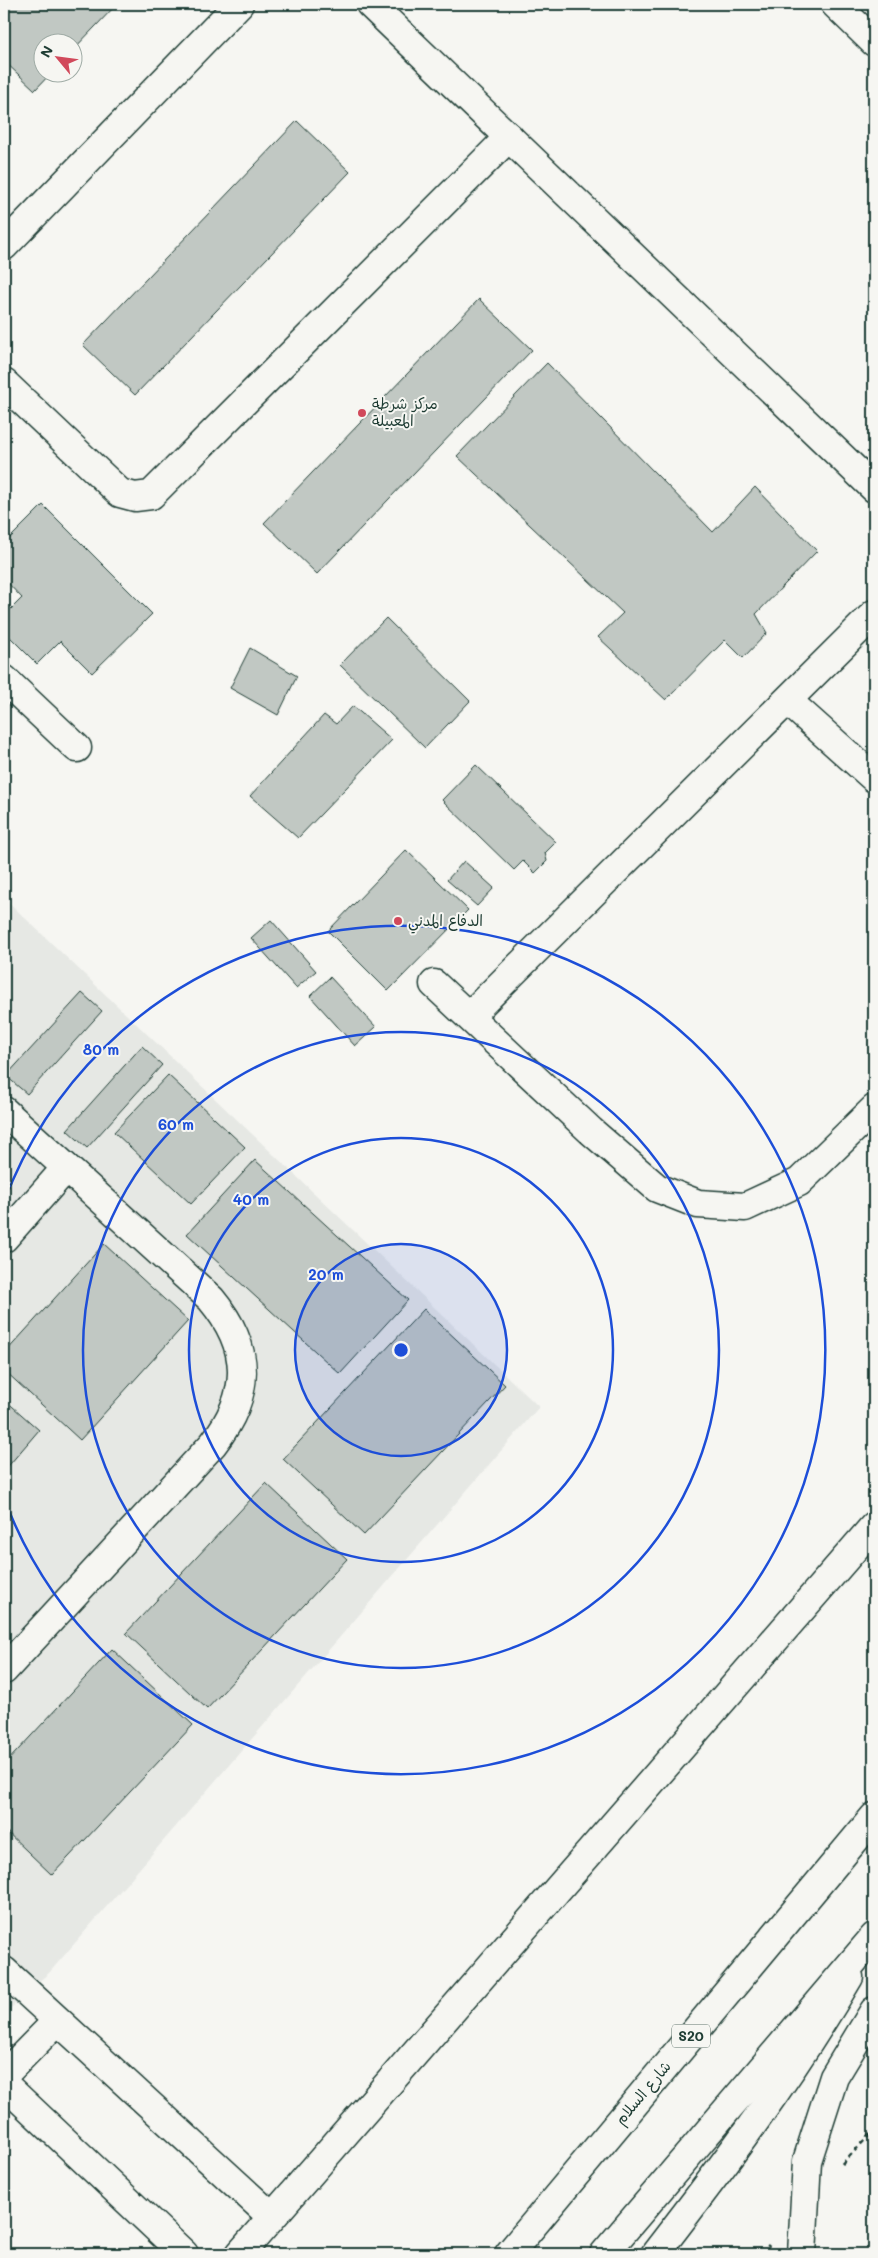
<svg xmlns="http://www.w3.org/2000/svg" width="878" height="2258" viewBox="0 0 878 2258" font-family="Mali,'Playpen Sans Arabic',sans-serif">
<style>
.built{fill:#e6e8e4}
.building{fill:#c1c8c3;stroke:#1f3d34}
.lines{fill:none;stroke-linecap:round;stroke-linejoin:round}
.minor-casing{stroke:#1f3d34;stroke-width:31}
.major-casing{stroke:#1f3d34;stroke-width:31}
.path{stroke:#1f3d34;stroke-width:3;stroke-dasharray:5 4;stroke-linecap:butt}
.minor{stroke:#f6f6f2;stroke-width:28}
.major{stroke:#f6f6f2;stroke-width:28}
.ring{fill:none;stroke:#1d4ed8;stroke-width:2.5}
.poi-dot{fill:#d1495b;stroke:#f6f6f2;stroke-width:2}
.labels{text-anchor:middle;stroke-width:4;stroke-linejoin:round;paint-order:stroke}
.shield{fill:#f6f6f2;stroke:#60746d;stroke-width:1}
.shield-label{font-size:14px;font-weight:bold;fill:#1f3d34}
.poi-label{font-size:15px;fill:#1f3d34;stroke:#f6f6f2;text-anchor:start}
.street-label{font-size:15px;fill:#1f3d34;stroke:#f6f6f2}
.centre{fill:#1d4ed8;stroke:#f6f6f2;stroke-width:2.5}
.ring-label{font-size:15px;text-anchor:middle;font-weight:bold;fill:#1d4ed8;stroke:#f6f6f2;stroke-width:4;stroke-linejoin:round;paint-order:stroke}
</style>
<rect width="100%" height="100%" fill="#f6f6f2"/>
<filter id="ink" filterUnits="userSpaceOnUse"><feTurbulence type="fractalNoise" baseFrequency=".02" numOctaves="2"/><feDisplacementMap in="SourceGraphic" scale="10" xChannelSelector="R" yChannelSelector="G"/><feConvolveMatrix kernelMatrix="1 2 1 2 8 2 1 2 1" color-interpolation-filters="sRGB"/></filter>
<g filter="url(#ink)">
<path class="built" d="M 4,898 L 539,1407 L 49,1973 L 26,1992 L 4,2016 Z"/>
<g class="building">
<path d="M 4,4 L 117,4 L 72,51 L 72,42 L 42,42 L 42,72 L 52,72 L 35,90 L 4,61 Z"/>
<path d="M 297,121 L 350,172 L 135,395 L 83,345 Z"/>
<path d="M 479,299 L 532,350 L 317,574 L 264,523 Z"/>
<path d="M 547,363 L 713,532 L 755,487 L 817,551 L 756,614 L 767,633 L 743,658 L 725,640 L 666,700 L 598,637 L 623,613 L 457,456 Z"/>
<path d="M 43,505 L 152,614 L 92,673 L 60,641 L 37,664 L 4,631 L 4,616 L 22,598 L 4,579 L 4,544 Z"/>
<path d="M 386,618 L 470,701 L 425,748 L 340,665 Z"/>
<path d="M 250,648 L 297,676 L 278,715 L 230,688 Z"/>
<path d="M 353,706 L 392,740 L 298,838 L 250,796 L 324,715 L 336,724 Z"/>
<path d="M 476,765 L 556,842 L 545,853 L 547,861 L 535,873 L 523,861 L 514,870 L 442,800 Z"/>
<path d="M 406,850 L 468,910 L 388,991 L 328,931 Z"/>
<path d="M 464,861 L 494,888 L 477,906 L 447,880 Z"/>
<path d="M 271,920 L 316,971 L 296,988 L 251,938 Z"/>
<path d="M 330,977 L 376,1027 L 355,1046 L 310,996 Z"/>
<path d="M 82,993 L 102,1011 L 27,1094 L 6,1076 Z"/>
<path d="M 142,1046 L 162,1065 L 87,1148 L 67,1130 Z"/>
<path d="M 168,1075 L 245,1147 L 191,1204 L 114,1132 Z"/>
<path d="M 255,1160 L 408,1300 L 340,1374 L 187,1234 Z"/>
<path d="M 104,1244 L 188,1321 L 80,1440 L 4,1370 L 4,1354 Z"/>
<path d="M 424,1309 L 505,1385 L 364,1535 L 283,1459 Z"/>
<path d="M 4,1399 L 39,1430 L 4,1471 Z"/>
<path d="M 266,1483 L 347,1559 L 207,1709 L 126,1633 Z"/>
<path d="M 112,1649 L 193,1725 L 52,1875 L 4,1829 L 4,1765 Z"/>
</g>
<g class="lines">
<defs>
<g id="minor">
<path d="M 370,4 L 874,488"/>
<path d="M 835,4 L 874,42"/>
<path d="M 4,246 L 239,4"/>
<path d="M 4,383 L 120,493 L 135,497 L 151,495 L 509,137"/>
<path d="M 4,679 L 77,748"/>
<path d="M 788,701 L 874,778"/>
<path d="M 434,984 L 591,1131 L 657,1188 L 698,1204 L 745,1207 L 799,1182 L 874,1109"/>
<path d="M 469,1016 L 874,614"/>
<path d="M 4,1111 L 211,1299 C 252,1348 252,1394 213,1444 L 4,1670"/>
<path d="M 4,1238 L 66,1168"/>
<path d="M 4,1971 L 272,2217"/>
<path d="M 4,2075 L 57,2021"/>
<path d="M 4,2084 L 184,2254"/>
<path d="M 240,2254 L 874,1526"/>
<path d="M 655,2254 C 724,2165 792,2075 849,1977"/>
<path d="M 802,2254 L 807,2161 L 834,2077 L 874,2011"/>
</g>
<g id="major">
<path d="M 509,2254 L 874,1817"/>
<path d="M 604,2254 L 874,1937"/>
</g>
</defs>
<use href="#minor" class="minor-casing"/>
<use href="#major" class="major-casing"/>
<g class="path">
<path d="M 842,2164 L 874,2130"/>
<path d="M 762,2254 L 769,2245"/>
</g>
<use href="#minor" class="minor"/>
<use href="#major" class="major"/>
</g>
</g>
<circle cx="401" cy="1350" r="106" fill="#1d4ed8" fill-opacity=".12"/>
<g class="ring">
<circle cx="401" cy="1350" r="106"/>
<circle cx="401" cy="1350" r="212"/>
<circle cx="401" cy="1350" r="318"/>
<path d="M4 1202A424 424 0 1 1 4 1498"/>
</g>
<g class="poi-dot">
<circle cx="362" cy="413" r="5"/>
<circle cx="398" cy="921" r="5"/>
</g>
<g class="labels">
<rect class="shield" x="672" y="2024.5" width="38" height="23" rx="4"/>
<g class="shield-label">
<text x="691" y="2041">S20</text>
</g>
<g class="poi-label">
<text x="372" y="409">مركز شرطة<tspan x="372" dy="17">المعبيلة</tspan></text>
<text x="408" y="926">الدفاع المدني</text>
</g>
<g class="street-label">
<text transform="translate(643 2093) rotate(-50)" y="5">شارع السلام</text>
</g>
</g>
<circle cx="401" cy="1350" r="8" class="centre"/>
<g class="ring-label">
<text x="101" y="1055">80 m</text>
<text x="176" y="1130">60 m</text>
<text x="251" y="1205">40 m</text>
<text x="326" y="1280">20 m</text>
</g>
<rect width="878" height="2258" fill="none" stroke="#f6f6f2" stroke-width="20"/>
<rect x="10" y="10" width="858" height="2238" fill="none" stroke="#1f3d34" stroke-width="2" filter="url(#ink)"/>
<g transform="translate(58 58) rotate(299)"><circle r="24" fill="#f6f6f2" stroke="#a0aca6"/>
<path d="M0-4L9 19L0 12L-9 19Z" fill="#d1495b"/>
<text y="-8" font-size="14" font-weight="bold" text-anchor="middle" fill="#1f3d34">N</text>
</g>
</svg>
